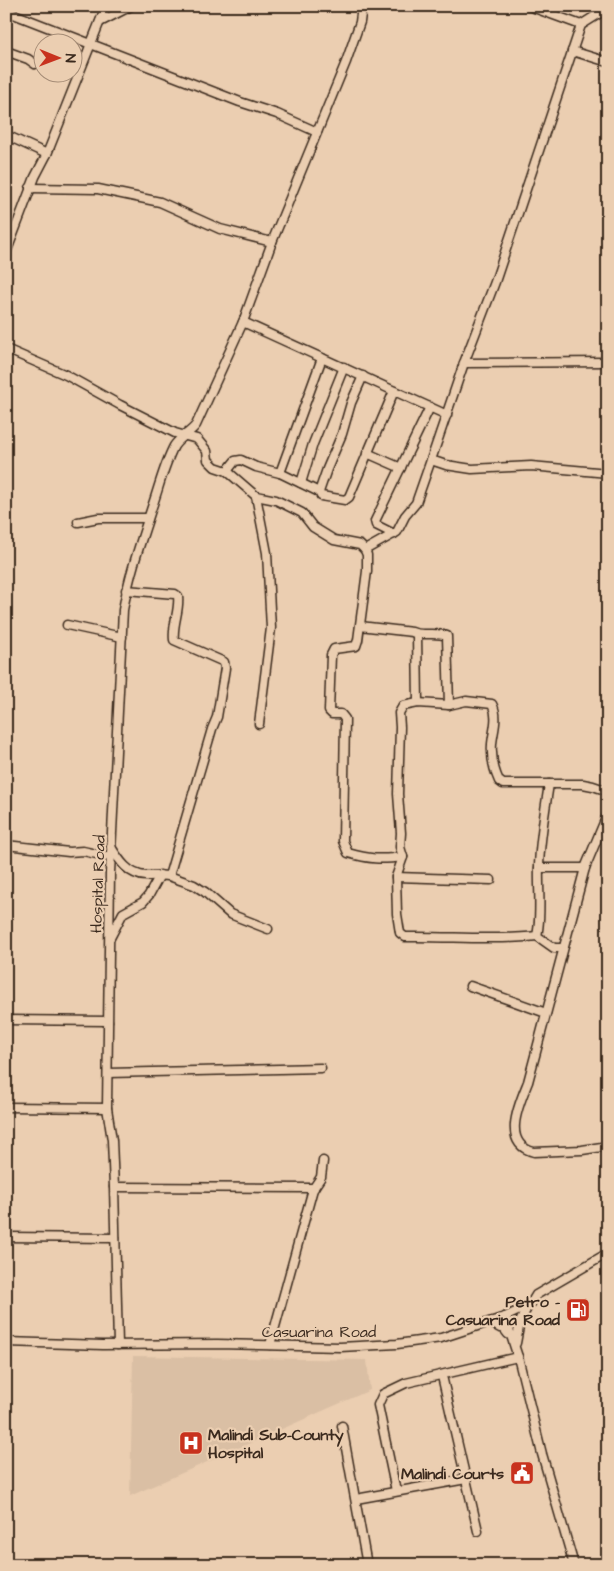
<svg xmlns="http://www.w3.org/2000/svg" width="614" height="1571" viewBox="0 0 614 1571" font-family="'Architects Daughter',sans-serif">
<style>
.built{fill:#dabfa4}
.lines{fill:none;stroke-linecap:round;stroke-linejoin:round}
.minor-casing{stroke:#3b2a1e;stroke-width:11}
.minor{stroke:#ebceb1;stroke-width:8}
.labels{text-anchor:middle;stroke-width:4.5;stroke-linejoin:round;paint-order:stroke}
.street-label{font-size:16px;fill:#3b2a1e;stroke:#ebceb1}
.poi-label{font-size:16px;font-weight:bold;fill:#3b2a1e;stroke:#ebceb1;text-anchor:end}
</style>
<rect width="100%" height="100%" fill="#ebceb1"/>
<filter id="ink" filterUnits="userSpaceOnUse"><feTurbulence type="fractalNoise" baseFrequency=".02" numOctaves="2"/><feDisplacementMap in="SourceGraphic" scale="10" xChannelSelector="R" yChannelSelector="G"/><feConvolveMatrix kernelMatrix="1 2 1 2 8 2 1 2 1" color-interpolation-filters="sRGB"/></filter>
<g filter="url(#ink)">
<path class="built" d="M 133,1356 L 367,1360 L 370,1390 L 130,1496 Z"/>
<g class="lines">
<defs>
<g id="minor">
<path d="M 529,6 L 581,25"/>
<path d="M 608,8 L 581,25 L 495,282 L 464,363 L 431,460 L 446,465 L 472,469 L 531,466 L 608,473"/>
<path d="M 6,11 L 240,102 L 277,114 L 317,132"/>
<path d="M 100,22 L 131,6"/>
<path d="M 52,42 L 59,32"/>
<path d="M 6,51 L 28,59 L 35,64 L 42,58"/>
<path d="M 572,51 L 608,62"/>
<path d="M 6,135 L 47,154"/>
<path d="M 30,188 L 98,189 L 160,202 L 220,229 L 272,242"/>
<path d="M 6,253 L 35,177 L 47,154 L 106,6"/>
<path d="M 243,322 L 447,415"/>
<path d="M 6,349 L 66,375 L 120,405 L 175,433 L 197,439 L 207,451 L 208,460 L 215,467 L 227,471 L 256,496 L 276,500 L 302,513 L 313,527 L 334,540 L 360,545 L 365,550 L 367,555 L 367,571 L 358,640 L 356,646 L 334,649 L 331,655 L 329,711 L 332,714 L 341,714 L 345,719 L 343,841 L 348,853 C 369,859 380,860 403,857"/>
<path d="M 464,363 L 608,362"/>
<path d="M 367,453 L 401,468"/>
<path d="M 227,471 L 235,461 L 241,460 L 256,467 L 280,473 L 319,492 L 321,496 L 345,500 L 349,497 L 394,391"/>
<path d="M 280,473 L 322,358"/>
<path d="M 301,483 L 313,444 L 344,367"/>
<path d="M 319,492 L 327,469 L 342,434 L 351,403 L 363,376"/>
<path d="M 256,496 L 267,553 L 271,628 L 259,724"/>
<path d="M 78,522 L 98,518 L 148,518"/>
<path d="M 394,534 L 376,525 L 375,521 L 430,407"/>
<path d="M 365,550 L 397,532 L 405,516 L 416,503 L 431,460"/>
<path d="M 67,625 L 122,637"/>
<path d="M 360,626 L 412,632 C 423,637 433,631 447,636 L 449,705"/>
<path d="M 417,634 L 418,703"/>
<path d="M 549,784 C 545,811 540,838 539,866 C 538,889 542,913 537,936 L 554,948 L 563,948"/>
<path d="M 608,813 L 585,868 L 528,1082 C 520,1102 500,1144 534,1152 L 582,1150 L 608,1146"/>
<path d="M 6,845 L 69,852 L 83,851 L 110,857"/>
<path d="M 111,847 C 119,860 128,875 146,876 C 154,876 161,875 169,876 L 212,729 L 217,717 L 225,668 L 224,662 L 174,640 C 172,625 180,610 178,596 L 175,594 L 126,590"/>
<path d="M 539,868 L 585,868"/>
<path d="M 169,876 L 194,885 L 205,892 L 230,914 L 268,929"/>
<path d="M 396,877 L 491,880"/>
<path d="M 537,936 C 493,941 449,936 405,937 L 400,933 L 397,914 L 396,877 L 403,857 L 400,847 L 401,833 L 398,794 L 400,727 L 399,713 L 403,706 L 418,703 L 449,705 L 466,701 L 492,704 C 499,717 493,731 492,744 C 491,756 494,770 499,781 L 503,784 L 583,784 L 593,786 L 608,791"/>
<path d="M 110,938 L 123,913 L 143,902 L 149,895 L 160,875"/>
<path d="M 470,986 L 546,1013"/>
<path d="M 6,1020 L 108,1021"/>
<path d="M 108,1073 L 321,1068"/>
<path d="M 6,1107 L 107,1108"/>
<path d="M 114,1187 L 314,1188"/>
<path d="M 6,1237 L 115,1238"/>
<path d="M 505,1317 L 518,1357 L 542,1454 L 574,1565"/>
<path d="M 489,1322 L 500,1328 L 502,1326 L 508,1334"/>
<path d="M 6,1342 L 103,1345 L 217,1344 L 340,1347 L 397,1344 L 441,1338 L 505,1317 L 530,1305 L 536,1295 L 608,1253"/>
<path d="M 516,1343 L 520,1322 L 528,1306"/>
<path d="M 118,1345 L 114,1187 L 112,1140 L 107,1108 L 110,873 L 123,610 C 129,575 141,541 152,507 C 159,487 164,465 174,446 C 180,437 190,433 196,425 L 243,322 L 272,242 L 346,62 L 360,22 L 362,6"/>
<path d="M 270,1345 L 313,1189 L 321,1177 L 323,1161"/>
<path d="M 442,1376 L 478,1531"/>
<path d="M 342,1426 L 367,1565"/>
<path d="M 396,1491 L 378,1405 L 383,1394 L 406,1383 L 518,1357"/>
<path d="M 356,1499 L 466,1479"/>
</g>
</defs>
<use href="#minor" class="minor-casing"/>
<use href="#minor" class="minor"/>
</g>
</g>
<defs>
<symbol id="fuel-square" viewBox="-11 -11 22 22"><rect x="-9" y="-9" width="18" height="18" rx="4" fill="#c8321e" stroke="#ebceb1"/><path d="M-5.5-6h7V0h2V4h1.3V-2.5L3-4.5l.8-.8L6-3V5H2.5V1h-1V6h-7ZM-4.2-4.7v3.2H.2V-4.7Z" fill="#fff"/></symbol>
<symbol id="hospital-square" viewBox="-11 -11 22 22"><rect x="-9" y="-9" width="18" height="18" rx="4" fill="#c8321e" stroke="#ebceb1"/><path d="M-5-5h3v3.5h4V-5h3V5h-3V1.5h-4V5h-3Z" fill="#fff"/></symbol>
<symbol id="civic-square" viewBox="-11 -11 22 22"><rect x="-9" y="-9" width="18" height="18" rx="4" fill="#c8321e" stroke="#ebceb1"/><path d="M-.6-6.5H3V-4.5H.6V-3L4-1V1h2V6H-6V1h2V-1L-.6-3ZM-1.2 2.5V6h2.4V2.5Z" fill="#fff"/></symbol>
</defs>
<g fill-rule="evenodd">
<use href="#fuel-square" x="564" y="1296" width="28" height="28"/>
<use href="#hospital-square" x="177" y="1429" width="28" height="28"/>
<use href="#civic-square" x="508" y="1459" width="28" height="28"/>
</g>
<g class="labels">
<g class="street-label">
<text transform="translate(97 884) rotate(-88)" y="6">Hospital Road</text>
<text x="319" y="1337">Casuarina Road</text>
</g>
<g class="poi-label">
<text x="560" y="1307">Petro -<tspan x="560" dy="18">Casuarina Road</tspan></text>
<text x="208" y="1440" text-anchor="start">Malindi Sub-County<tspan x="208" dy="18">Hospital</tspan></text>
<text x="504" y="1479">Malindi Courts</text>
</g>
</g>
<rect width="614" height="1571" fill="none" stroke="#ebceb1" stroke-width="25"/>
<rect x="12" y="12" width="589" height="1546" fill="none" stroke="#3b2a1e" stroke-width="2" filter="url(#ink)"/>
<g transform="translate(58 58) rotate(91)"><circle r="24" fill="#ebceb1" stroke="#a58c76"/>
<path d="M0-4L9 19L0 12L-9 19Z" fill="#c8321e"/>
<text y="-8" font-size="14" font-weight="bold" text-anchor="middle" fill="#3b2a1e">N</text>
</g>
</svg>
